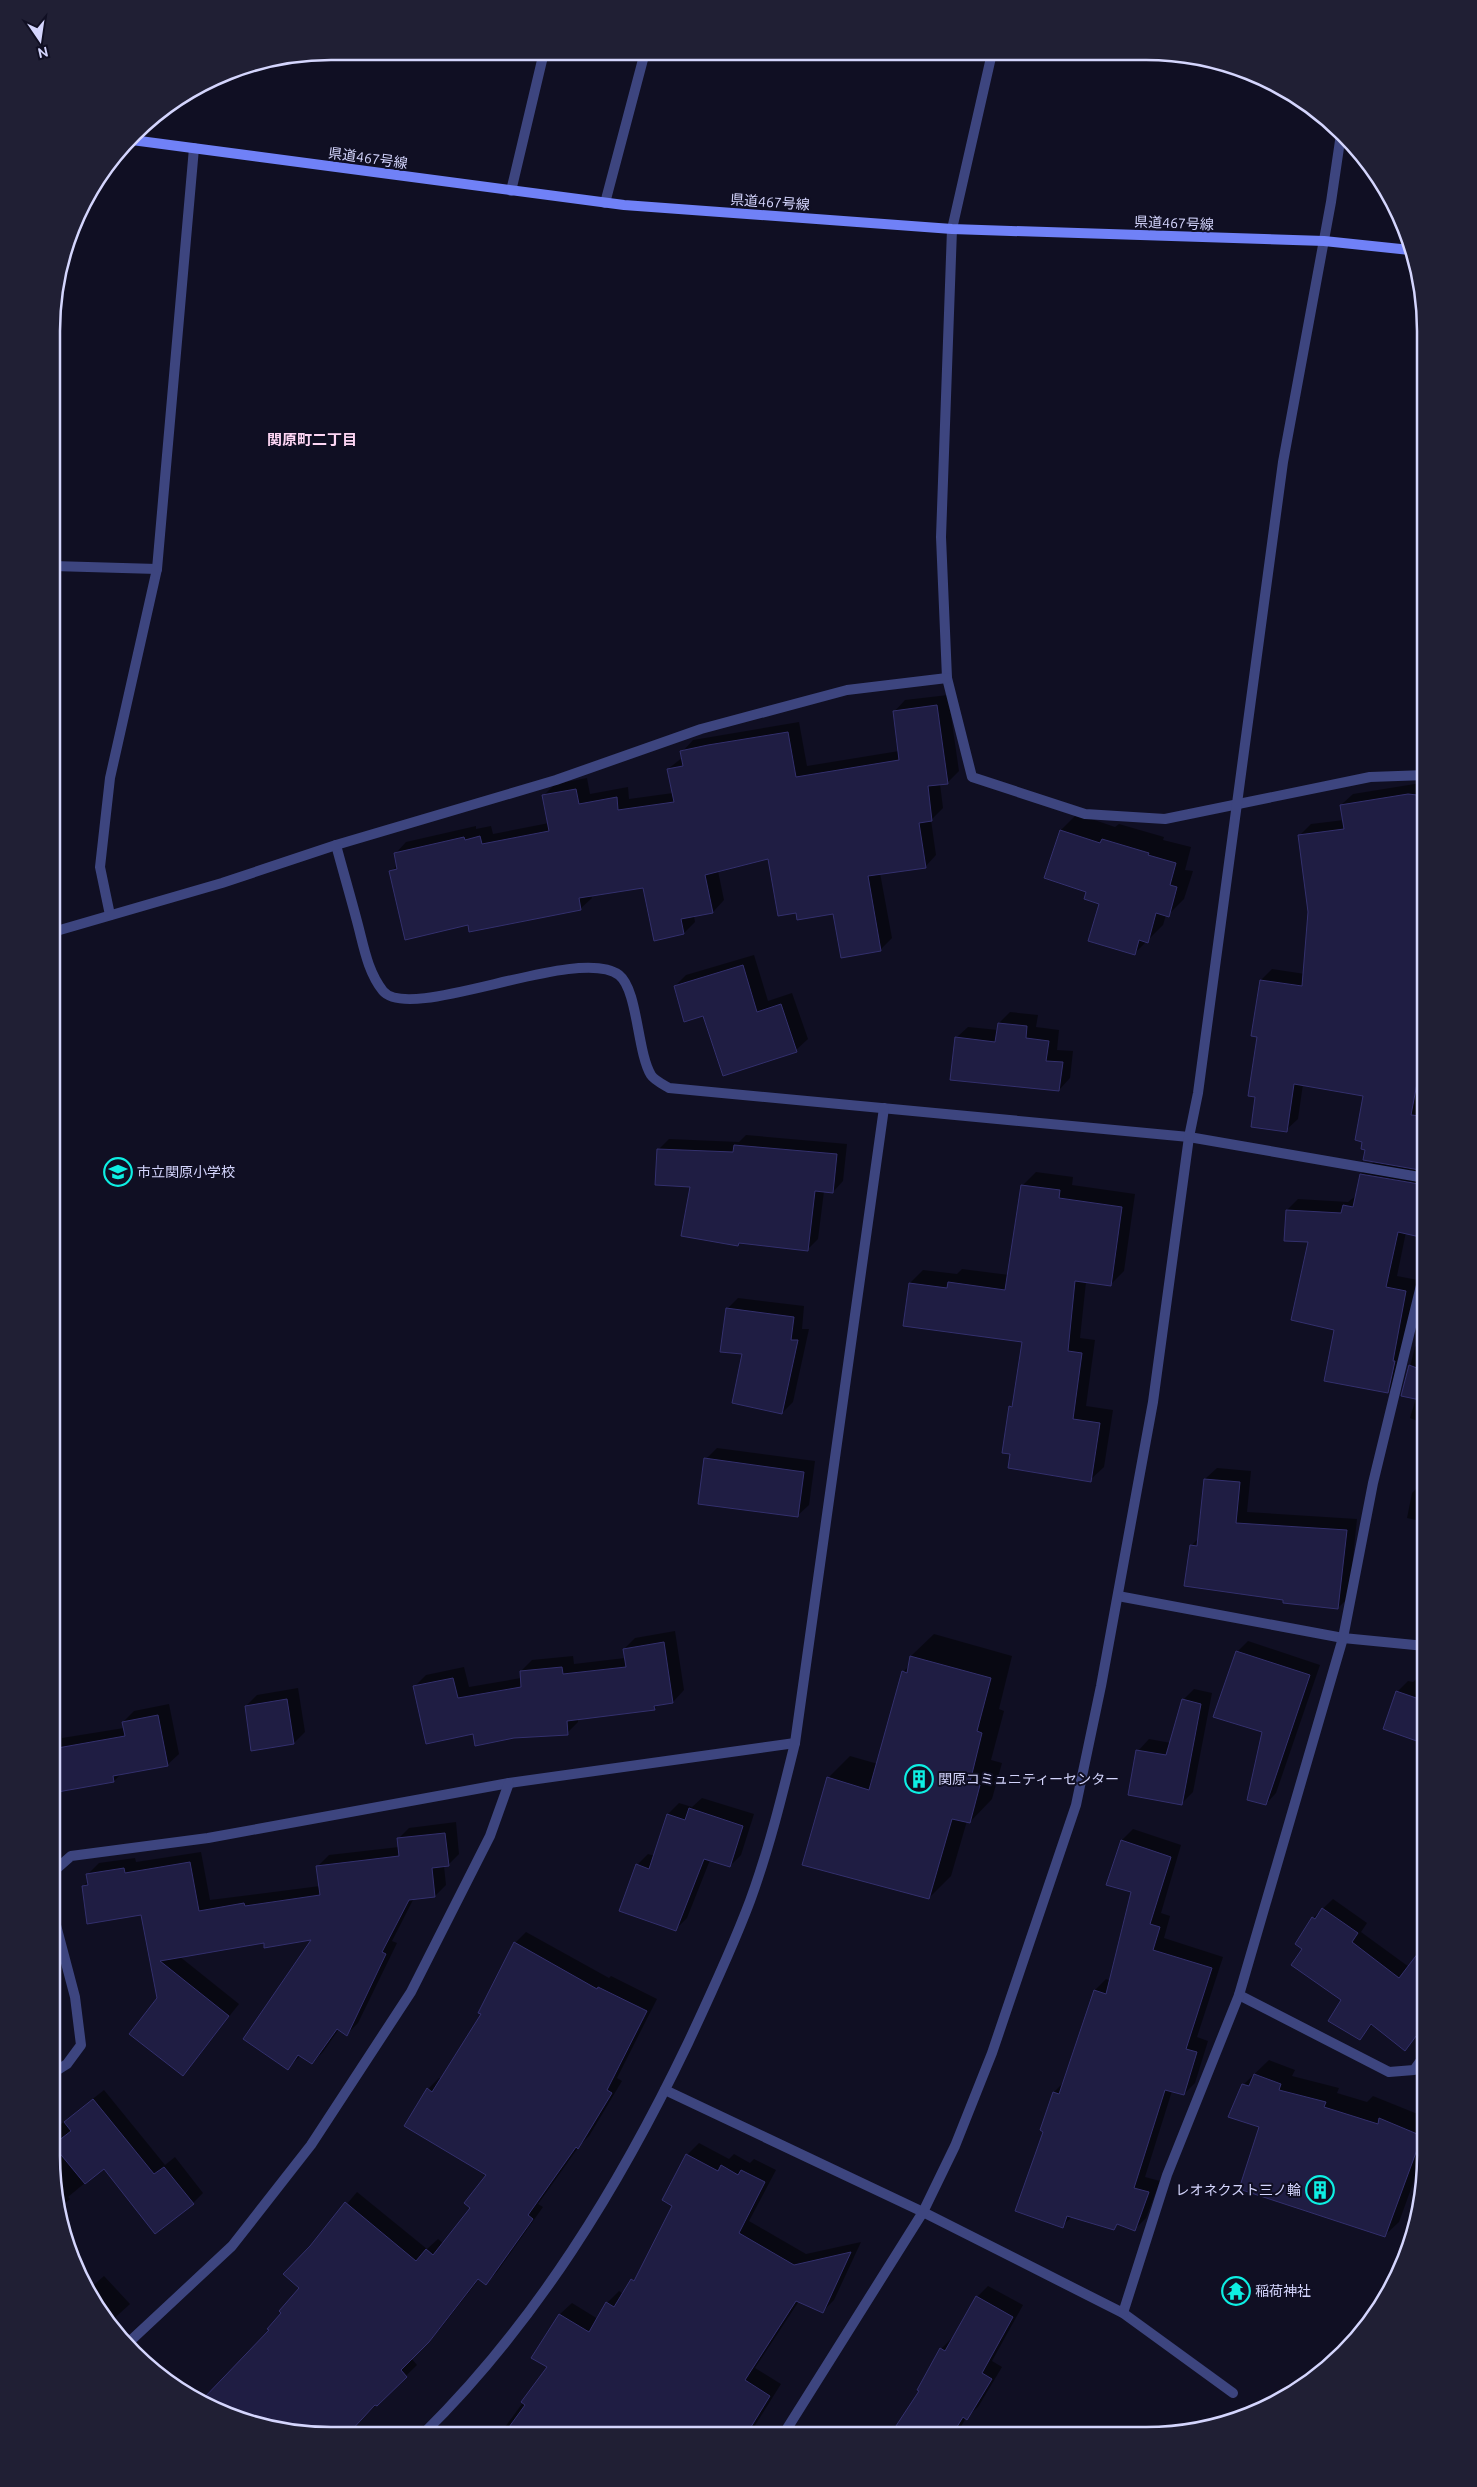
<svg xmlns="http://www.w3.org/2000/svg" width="1477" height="2487" viewBox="0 0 1477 2487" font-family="Ubuntu,'Noto Sans JP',sans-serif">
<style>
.shadow{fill:#0007}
.building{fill:#1f1d43;stroke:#33306d}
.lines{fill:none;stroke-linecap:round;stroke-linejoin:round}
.lane{stroke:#3d457f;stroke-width:10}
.street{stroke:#3d457f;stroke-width:10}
.secondary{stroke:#7081f7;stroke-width:10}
.labels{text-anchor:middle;stroke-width:4;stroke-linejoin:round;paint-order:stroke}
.street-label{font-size:14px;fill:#d4d5fd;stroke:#100f23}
.poi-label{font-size:14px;fill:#d4d5fd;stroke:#100f23;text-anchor:start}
.neighbourhood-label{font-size:15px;font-weight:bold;fill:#fdd6f4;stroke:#100f23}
.rim{fill:none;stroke:#d4d5fd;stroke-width:2.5}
</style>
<rect width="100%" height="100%" fill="#100f23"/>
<g class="shadow">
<path d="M 948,695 L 959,771 L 947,783 L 940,784 L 943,808 L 931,820 L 936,855 L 925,867 L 880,873 L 892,938 L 880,950 L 834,912 L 797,912 L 769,858 L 718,871 L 724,900 L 713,912 L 694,916 L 695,922 L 684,933 L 644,886 L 591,895 L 592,898 L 580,909 L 469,924 L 391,872 L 398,864 L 395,854 L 406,842 L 476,826 L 476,829 L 491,826 L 493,834 L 549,823 L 544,795 L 555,784 L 587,778 L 590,794 L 628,787 L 629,799 L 673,793 L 668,769 L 683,757 L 682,752 L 693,740 L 799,722 L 807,766 L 899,751 L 894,712 L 905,700 Z"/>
<path d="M 1421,783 L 1426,783 L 1425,1085 L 1422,1103 L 1425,1104 L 1425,1230 L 1420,1235 L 1406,1232 L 1397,1276 L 1423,1281 L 1399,1380 L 1387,1392 L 1336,1329 L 1310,1241 L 1287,1210 L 1298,1199 L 1348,1202 L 1357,1195 L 1361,1174 L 1375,1161 L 1367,1149 L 1364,1095 L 1303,1084 L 1298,1119 L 1286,1130 L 1257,1096 L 1261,980 L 1272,969 L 1305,974 L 1309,912 L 1299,836 L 1311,824 L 1344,820 L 1341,805 L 1353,794 Z"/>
<path d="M 1077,814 L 1115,827 L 1119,824 L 1164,837 L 1163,840 L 1191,847 L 1185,870 L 1193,871 L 1184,899 L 1168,915 L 1166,915 L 1163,925 L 1135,953 L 1101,903 L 1088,891 L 1061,830 Z"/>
<path d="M 754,955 L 768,1001 L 792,993 L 808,1039 L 796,1050 L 704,1015 L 675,986 L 686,975 Z"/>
<path d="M 1010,1012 L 1038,1015 L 1036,1027 L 1059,1030 L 1057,1050 L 1073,1051 L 1070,1078 L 1059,1090 L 956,1038 L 968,1027 L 998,1030 L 999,1023 Z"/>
<path d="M 746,1135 L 847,1144 L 843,1181 L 833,1192 L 824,1191 L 818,1239 L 807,1250 L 741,1242 L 738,1244 L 692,1186 L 658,1150 L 669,1139 L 739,1142 Z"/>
<path d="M 1036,1172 L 1073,1177 L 1072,1185 L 1135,1194 L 1124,1271 L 1110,1285 L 1086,1282 L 1080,1338 L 1095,1340 L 1086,1406 L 1113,1410 L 1104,1467 L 1090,1480 L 1012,1453 L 1010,1407 L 1014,1403 L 1023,1341 L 910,1283 L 923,1270 L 957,1274 L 962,1269 L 1009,1275 L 1023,1185 Z"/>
<path d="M 738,1298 L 804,1306 L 802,1329 L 809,1329 L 793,1402 L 782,1413 L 743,1353 L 727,1309 Z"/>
<path d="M 1425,1336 L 1425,1432 L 1418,1429 L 1420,1422 L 1410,1418 L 1416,1398 L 1403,1395 L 1415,1347 Z"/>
<path d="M 717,1448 L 815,1461 L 809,1505 L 797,1516 L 706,1459 Z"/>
<path d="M 1217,1468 L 1251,1471 L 1247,1512 L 1357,1519 L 1349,1597 L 1338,1608 L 1285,1599 L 1191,1546 L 1200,1537 L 1205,1479 Z"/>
<path d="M 1423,1482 L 1425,1482 L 1425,1522 L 1407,1518 L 1412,1493 Z"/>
<path d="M 675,1631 L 684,1690 L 673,1702 L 659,1704 L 655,1708 L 578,1718 L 578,1722 L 567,1733 L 474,1732 L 414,1687 L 426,1675 L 464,1667 L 469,1687 L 521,1678 L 521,1671 L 532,1660 L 573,1656 L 574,1664 L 625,1658 L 624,1649 L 635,1638 Z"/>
<path d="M 934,1634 L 1012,1656 L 999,1709 L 1004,1711 L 991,1760 L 1002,1763 L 992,1799 L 970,1822 L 967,1821 L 951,1876 L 929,1898 L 828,1778 L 850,1756 L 878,1764 L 903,1672 L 909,1666 L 911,1656 Z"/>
<path d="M 1248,1641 L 1320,1665 L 1276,1793 L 1266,1804 L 1264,1731 L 1237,1652 Z"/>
<path d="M 1420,1676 L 1425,1678 L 1425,1738 L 1422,1741 L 1397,1692 L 1408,1681 L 1413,1682 Z"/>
<path d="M 298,1688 L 305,1732 L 294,1743 L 246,1706 L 257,1695 Z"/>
<path d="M 1194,1689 L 1212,1693 L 1193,1792 L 1182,1803 L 1138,1751 L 1149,1739 L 1171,1743 L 1183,1700 Z"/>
<path d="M 169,1704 L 179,1754 L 167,1765 L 122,1773 L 114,1781 L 52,1791 L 52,1723 L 60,1722 L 62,1738 L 124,1728 L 123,1722 L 134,1711 Z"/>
<path d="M 702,1798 L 754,1814 L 741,1855 L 730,1866 L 710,1860 L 687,1918 L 676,1929 L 637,1865 L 648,1854 L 655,1856 L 668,1814 L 679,1803 L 692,1807 Z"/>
<path d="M 456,1822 L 459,1854 L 448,1865 L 444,1866 L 446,1885 L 435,1896 L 414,1898 L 392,1941 L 397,1943 L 358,2023 L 347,2034 L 339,2029 L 323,2052 L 312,2063 L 301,2055 L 288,2068 L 313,1938 L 265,1942 L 179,1956 L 239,2004 L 183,2074 L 158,1999 L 142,1914 L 83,1886 L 89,1881 L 88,1874 L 99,1863 L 135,1858 L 136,1862 L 201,1852 L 210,1900 L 320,1886 L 318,1866 L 329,1855 L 399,1847 L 398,1839 L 409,1828 Z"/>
<path d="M 1133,1829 L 1181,1845 L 1161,1913 L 1170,1916 L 1164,1938 L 1223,1957 L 1197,2037 L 1208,2041 L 1195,2083 L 1184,2094 L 1172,2091 L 1145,2177 L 1160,2181 L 1146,2218 L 1135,2229 L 1119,2223 L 1114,2228 L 1073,2216 L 1062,2226 L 1044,2131 L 1054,2092 L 1064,2082 L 1095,1990 L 1106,1979 L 1111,1981 L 1132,1891 L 1108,1884 L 1122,1840 Z"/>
<path d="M 1333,1899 L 1367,1923 L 1361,1932 L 1409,1967 L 1425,1947 L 1425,2027 L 1405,2049 L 1373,2024 L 1360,2038 L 1343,1999 L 1303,1948 L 1313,1918 Z"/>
<path d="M 526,1932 L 609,1978 L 611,1976 L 657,1999 L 617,2078 L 622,2081 L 589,2136 L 580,2145 L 538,2204 L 543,2207 L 497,2272 L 486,2283 L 480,2278 L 440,2329 L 411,2358 L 417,2365 L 347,2434 L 295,2433 L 224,2415 L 202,2401 L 271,2330 L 301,2288 L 311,2247 L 357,2192 L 427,2249 L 438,2239 L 444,2244 L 472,2208 L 488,2174 L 428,2089 L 439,2078 L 441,2079 L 483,2014 L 515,1943 Z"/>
<path d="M 1269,2060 L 1295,2070 L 1292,2076 L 1339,2088 L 1337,2093 L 1367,2102 L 1373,2096 L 1425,2117 L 1425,2172 L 1419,2167 L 1399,2222 L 1384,2236 L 1260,2126 L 1243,2085 Z"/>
<path d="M 104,2090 L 165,2165 L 175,2157 L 203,2193 L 193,2203 L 104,2167 L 68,2197 L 70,2199 L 61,2207 L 51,2156 L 51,2132 Z"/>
<path d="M 699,2143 L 729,2159 L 734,2154 L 750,2163 L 754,2159 L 776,2170 L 749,2221 L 806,2254 L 861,2242 L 834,2300 L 822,2312 L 799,2301 L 755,2368 L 781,2384 L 749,2435 L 500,2434 L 549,2367 L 533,2357 L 560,2314 L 572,2303 L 598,2319 L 607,2303 L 619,2291 L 623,2294 L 640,2272 L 674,2205 L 663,2200 L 687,2155 Z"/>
<path d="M 104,2276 L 130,2304 L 108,2324 L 88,2290 Z"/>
<path d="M 988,2286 L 1023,2305 L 992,2361 L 1002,2367 L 978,2407 L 966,2418 L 956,2435 L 891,2435 L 920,2391 L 941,2349 L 952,2338 L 954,2339 L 977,2297 Z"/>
</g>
<g class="building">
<path d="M 937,705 L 948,784 L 928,786 L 932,821 L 919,823 L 926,868 L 868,876 L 881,951 L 841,958 L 833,914 L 797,920 L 796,913 L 778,916 L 768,859 L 705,875 L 713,913 L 681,919 L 684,934 L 654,941 L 643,888 L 579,898 L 581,910 L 469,932 L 468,925 L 405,940 L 389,871 L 397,869 L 394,853 L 464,837 L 465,840 L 480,836 L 482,844 L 549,831 L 542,795 L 576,789 L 579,804 L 617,797 L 618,810 L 674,802 L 667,769 L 683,766 L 680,751 L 708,745 L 788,732 L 796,777 L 899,760 L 893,711 Z"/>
<path d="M 1408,794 L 1426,796 L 1426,1036 L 1411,1115 L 1421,1116 L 1417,1136 L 1425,1138 L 1425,1171 L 1363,1160 L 1365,1150 L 1361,1149 L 1362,1142 L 1355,1140 L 1363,1096 L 1294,1084 L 1287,1132 L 1251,1127 L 1255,1097 L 1248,1096 L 1257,1037 L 1251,1036 L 1260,980 L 1302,986 L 1308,912 L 1298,835 L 1344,829 L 1340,805 Z"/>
<path d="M 1060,830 L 1100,843 L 1102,839 L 1149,853 L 1148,855 L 1176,863 L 1170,885 L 1177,887 L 1169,917 L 1156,913 L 1148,943 L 1139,940 L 1135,955 L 1088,941 L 1099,904 L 1084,899 L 1086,892 L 1044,878 Z"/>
<path d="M 743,965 L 757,1012 L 781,1004 L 797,1052 L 723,1076 L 703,1016 L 684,1022 L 674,986 Z"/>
<path d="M 998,1023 L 1027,1026 L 1026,1038 L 1049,1041 L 1046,1061 L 1063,1062 L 1059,1091 L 950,1080 L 955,1037 L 995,1042 Z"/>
<path d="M 734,1145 L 837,1154 L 833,1193 L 815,1191 L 808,1251 L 739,1243 L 738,1246 L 681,1236 L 690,1187 L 655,1185 L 657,1149 L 733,1152 Z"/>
<path d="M 1360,1174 L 1425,1185 L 1425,1213 L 1420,1237 L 1398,1232 L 1386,1287 L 1406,1291 L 1393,1361 L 1395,1361 L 1388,1393 L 1324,1381 L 1334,1330 L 1291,1320 L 1308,1242 L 1284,1241 L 1286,1210 L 1341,1213 L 1343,1205 L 1353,1207 Z"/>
<path d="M 1021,1185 L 1060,1190 L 1059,1198 L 1122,1207 L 1111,1286 L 1075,1281 L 1068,1351 L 1082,1353 L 1073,1419 L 1100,1423 L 1091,1482 L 1008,1468 L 1010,1454 L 1002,1453 L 1009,1406 L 1012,1407 L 1022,1342 L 903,1326 L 909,1283 L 947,1288 L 948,1282 L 1005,1290 Z"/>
<path d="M 726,1308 L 794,1317 L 791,1340 L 798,1340 L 782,1414 L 732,1403 L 742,1354 L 720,1352 Z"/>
<path d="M 1409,1365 L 1425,1371 L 1425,1401 L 1401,1396 Z"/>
<path d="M 704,1458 L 804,1472 L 798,1517 L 698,1504 Z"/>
<path d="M 1204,1479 L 1240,1482 L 1236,1523 L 1347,1530 L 1338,1609 L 1283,1603 L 1283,1600 L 1184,1586 L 1190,1545 L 1197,1546 Z"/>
<path d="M 664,1642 L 673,1703 L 654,1706 L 655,1710 L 567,1721 L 568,1735 L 514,1738 L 475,1746 L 473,1734 L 426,1744 L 413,1686 L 453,1678 L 458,1698 L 521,1687 L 520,1671 L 562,1667 L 563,1674 L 626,1667 L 623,1649 Z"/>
<path d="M 1236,1651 L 1310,1675 L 1266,1805 L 1247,1800 L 1262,1732 L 1213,1717 Z"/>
<path d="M 910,1656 L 991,1678 L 977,1731 L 982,1733 L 970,1782 L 980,1785 L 970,1823 L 952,1819 L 929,1899 L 802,1865 L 827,1777 L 869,1790 L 902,1671 L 907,1673 Z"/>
<path d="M 1396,1691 L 1425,1701 L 1425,1744 L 1383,1729 Z"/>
<path d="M 287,1699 L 294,1744 L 251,1751 L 245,1706 Z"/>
<path d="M 1182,1699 L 1201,1704 L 1182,1805 L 1128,1795 L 1136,1750 L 1166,1755 Z"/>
<path d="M 158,1715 L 168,1766 L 113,1776 L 114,1782 L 52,1793 L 52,1749 L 125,1736 L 122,1722 Z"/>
<path d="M 689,1808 L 743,1826 L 730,1867 L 704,1859 L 676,1931 L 619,1911 L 636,1864 L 649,1869 L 667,1814 L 685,1820 Z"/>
<path d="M 445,1833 L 449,1866 L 432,1868 L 435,1897 L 409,1900 L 382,1952 L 386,1954 L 347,2036 L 337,2029 L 312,2064 L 298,2055 L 288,2070 L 243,2039 L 311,1940 L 264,1948 L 264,1943 L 160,1961 L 229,2016 L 183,2076 L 129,2034 L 157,1998 L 141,1915 L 87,1924 L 82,1886 L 88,1885 L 86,1874 L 124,1868 L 125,1873 L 190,1862 L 199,1911 L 244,1903 L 245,1906 L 320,1895 L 316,1866 L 399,1856 L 397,1838 Z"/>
<path d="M 1121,1840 L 1171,1857 L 1150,1924 L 1160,1927 L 1153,1950 L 1212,1968 L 1186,2049 L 1197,2052 L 1184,2095 L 1165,2090 L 1134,2188 L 1149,2192 L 1135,2231 L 1117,2224 L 1114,2230 L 1067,2216 L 1063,2228 L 1015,2211 L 1043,2132 L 1040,2130 L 1053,2092 L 1059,2094 L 1094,1990 L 1106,1994 L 1131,1892 L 1106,1885 Z"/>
<path d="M 1322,1908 L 1358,1933 L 1352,1942 L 1399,1978 L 1425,1944 L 1425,2024 L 1405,2051 L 1371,2024 L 1360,2040 L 1328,2021 L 1341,2000 L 1291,1965 L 1302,1949 L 1295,1944 L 1312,1917 L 1315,1919 Z"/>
<path d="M 514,1942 L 597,1989 L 598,1987 L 647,2011 L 607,2090 L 612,2093 L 578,2149 L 576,2147 L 528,2215 L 533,2219 L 486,2285 L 478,2279 L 429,2342 L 401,2370 L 407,2377 L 377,2406 L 375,2405 L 348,2434 L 295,2433 L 224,2415 L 201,2401 L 269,2330 L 267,2329 L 281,2313 L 279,2311 L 299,2288 L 283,2274 L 310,2246 L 345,2202 L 416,2261 L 426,2249 L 433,2255 L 470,2208 L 464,2203 L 486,2175 L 404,2126 L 427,2088 L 432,2092 L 481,2014 L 478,2013 Z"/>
<path d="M 1254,2074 L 1281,2084 L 1279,2090 L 1326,2102 L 1324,2107 L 1378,2124 L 1379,2118 L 1422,2136 L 1385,2237 L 1239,2189 L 1259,2127 L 1228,2117 L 1242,2084 L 1249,2086 Z"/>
<path d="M 93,2099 L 154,2174 L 164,2167 L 194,2204 L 155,2234 L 104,2169 L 85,2184 L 53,2145 L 71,2131 L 64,2122 Z"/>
<path d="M 686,2154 L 718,2171 L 721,2165 L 738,2175 L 741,2170 L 765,2182 L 739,2233 L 794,2265 L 851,2252 L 823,2313 L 796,2301 L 745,2380 L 770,2396 L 746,2435 L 504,2434 L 525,2405 L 521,2402 L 547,2367 L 531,2358 L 559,2314 L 589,2332 L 606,2302 L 614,2307 L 631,2279 L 634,2281 L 672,2206 L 662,2200 Z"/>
<path d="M 976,2296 L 1013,2317 L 982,2373 L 992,2379 L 967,2420 L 963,2417 L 952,2435 L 890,2435 L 919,2391 L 917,2390 L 940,2348 L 945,2351 Z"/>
</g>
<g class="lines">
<g class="lane">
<path d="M 952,229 L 992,53"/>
<path d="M 53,566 L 157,569"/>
</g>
<g class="street">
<path d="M 511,191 L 544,52"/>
<path d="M 605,203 L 645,52"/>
<path d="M 952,229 L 941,537 L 947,678 L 972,777 L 1085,814 L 1165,819 L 1370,777 L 1426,775"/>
<path d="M 336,845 C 343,871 351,898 358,925 C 364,948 368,972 383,991 C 410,1024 578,944 619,975 C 638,990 637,1052 651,1075 C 654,1080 664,1085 669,1088 L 1189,1137 L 1425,1178"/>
<path d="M 110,915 L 100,867 L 110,778 L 157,569 L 194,148"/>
<path d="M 53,932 L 222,883 L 336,845 L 556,780 L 701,729 L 847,690 L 947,678"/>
<path d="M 1118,1596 L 1343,1638 L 1425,1646"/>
<path d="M 52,1886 L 54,1871 L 71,1856 L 208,1838 L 509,1783 L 795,1743"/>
<path d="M 1239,1995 L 1389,2072 L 1414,2070 L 1425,2055"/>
<path d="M 51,2074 L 67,2064 L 81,2045 L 75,1997 L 52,1910"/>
<path d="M 665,2090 L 923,2212 L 1123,2313 L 1233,2393"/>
<path d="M 1123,2313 L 1167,2175 L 1239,1995 L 1343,1638 L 1373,1483 L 1425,1269"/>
<path d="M 127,2344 L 232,2246 L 311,2145 L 411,1992 L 490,1836 L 509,1783"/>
<path d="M 423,2434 C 536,2323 620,2185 688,2043 C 710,1996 732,1949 750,1901 C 769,1849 782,1796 795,1743 L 884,1108"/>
<path d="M 783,2435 L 923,2212 L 955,2146 L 992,2053 L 1076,1805 L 1101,1686 L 1153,1402 L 1189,1137 L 1198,1093 L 1283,462 L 1331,202 L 1341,134"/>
</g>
<path class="secondary" d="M 132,140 L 624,205 L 952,229 L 1324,241 L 1410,250"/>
</g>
<defs>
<symbol id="school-ring" viewBox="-11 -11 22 22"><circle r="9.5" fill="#100f23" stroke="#0eefe3" stroke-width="1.5"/><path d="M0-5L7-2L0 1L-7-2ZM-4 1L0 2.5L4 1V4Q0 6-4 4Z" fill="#0eefe3"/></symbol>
<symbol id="building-ring" viewBox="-11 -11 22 22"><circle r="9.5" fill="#100f23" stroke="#0eefe3" stroke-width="1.5"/><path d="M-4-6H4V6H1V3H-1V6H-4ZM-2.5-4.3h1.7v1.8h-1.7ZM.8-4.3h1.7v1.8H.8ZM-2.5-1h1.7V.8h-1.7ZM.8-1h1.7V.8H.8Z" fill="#0eefe3"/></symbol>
<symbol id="temple-ring" viewBox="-11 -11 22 22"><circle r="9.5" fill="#100f23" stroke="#0eefe3" stroke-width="1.5"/><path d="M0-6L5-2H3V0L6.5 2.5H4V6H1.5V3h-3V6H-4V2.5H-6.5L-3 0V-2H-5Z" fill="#0eefe3"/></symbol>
</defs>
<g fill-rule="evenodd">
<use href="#school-ring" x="102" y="1156" width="32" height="32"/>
<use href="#building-ring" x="903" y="1763" width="32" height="32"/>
<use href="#building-ring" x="1304" y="2174" width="32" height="32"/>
<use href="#temple-ring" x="1220" y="2275" width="32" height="32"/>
</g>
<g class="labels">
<g class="street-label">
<text transform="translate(368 158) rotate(8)" y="5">県道467号線</text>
<text transform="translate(770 202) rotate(4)" y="5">県道467号線</text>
<text transform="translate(1174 223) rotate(2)" y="5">県道467号線</text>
</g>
<g class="poi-label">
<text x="137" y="1177">市立関原小学校</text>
<text x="938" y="1784">関原コミュニティーセンター</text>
<text x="1301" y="2195" text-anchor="end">レオネクスト三ノ輪</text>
<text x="1255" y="2296">稲荷神社</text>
</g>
<g class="neighbourhood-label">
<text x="312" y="445">関原町二丁目</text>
</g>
</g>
<path d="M0 0H1477V2487H0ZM331 60H1146A271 271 0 0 1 1417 331V2156A271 271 0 0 1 1146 2427H331A271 271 0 0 1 60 2156V331A271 271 0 0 1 331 60Z" fill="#201f34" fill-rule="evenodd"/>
<path class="rim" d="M331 60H1146A271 271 0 0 1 1417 331V2156A271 271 0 0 1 1146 2427H331A271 271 0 0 1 60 2156V331A271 271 0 0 1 331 60Z"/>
<g transform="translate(40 40) rotate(167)" stroke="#100f23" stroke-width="4" paint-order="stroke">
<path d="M0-4L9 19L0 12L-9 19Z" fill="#d4d5fd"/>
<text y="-8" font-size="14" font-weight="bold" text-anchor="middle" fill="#d4d5fd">N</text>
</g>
</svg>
